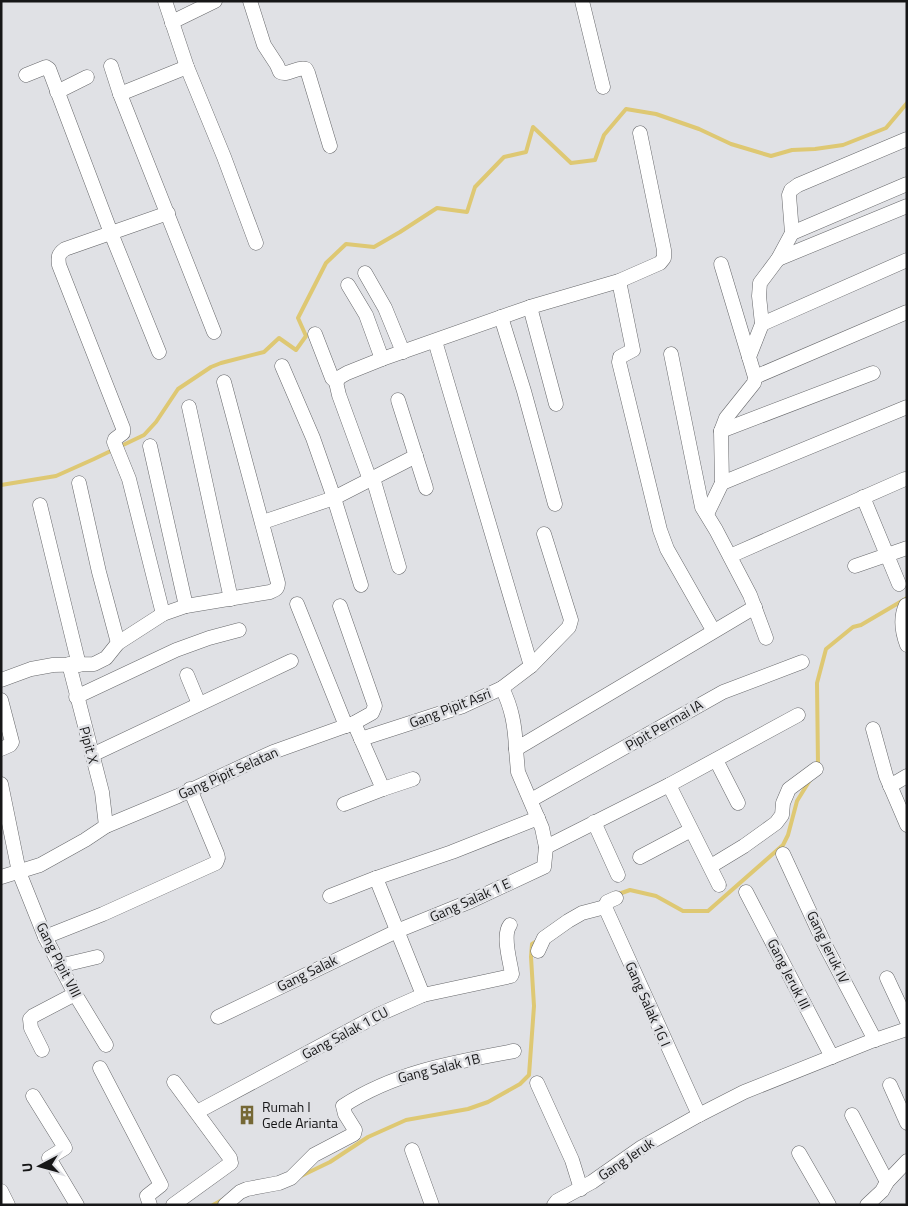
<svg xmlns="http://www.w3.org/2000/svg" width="908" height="1206" viewBox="0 0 908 1206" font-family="'Titillium Web',sans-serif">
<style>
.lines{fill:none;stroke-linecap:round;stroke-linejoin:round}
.stream{stroke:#dec873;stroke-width:4}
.street-casing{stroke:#67686b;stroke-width:15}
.street{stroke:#fff;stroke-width:14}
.labels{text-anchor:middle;stroke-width:5;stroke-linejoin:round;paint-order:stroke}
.street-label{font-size:14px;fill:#161617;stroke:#e0e1e5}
.poi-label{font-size:14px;fill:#161617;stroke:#e0e1e5;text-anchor:start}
</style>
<rect width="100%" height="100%" fill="#e0e1e5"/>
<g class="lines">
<g class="stream">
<path d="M 1,485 L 56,476 L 94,459 L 144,435 L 156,422 L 178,389 L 211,367 L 221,363 L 264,352 L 279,338 L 296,350 L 306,336 L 298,318 L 326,263 L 346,244 L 374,247 L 400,232 L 437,208 L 467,212 L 475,187 L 504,157 L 526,152 L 533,127 L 571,163 L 595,160 L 604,135 L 626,109 L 656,114 L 699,129 L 731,144 L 771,156 L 792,150 L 815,149 L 843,145 L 886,128 L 907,103"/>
<path d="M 818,765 L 817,683 L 826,649 L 853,627 L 861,625 L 907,598"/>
<path d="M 616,895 L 630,890 L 656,896 L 683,911 L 708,911 L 783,845 L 788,835 L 797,801 L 810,780"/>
<path d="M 301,1176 L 330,1162 L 368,1137 L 406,1120 L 468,1109 L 488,1102 L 520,1084 L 529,1075 L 534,1006 L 531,957 L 532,944 L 537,941"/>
<path d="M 213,1205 L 224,1199"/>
</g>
<defs>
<g id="street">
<path d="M 165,1 L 187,67 L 224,157 L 256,243"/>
<path d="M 250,1 L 264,45 L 277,65 L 280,72 C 289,76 297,66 306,69 L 308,73 L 330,146"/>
<path d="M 582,1 L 603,87"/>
<path d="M 172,23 L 174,21 L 215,1"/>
<path d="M 111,66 L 120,94 L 214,332"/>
<path d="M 26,75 L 46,67 L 49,69 L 111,233 L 159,352"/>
<path d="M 57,92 L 87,77"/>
<path d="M 120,94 L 187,67"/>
<path d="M 792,233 L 907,184"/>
<path d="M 778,259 L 907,206"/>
<path d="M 721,264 L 749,357"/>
<path d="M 365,273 L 385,308 L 403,352"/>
<path d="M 619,281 L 633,350 L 620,357 L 619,362 L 660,530 L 667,549 L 713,630"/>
<path d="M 348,285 L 366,315 L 382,359"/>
<path d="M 530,307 L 556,404"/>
<path d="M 501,317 L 524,391 L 555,504"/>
<path d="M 762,324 L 907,260"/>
<path d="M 315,334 L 332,378 L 336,382 L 339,395 L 370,480"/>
<path d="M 435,341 L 531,666"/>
<path d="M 671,354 L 702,507 L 716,530 L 750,595 L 766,638"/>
<path d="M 282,366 L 313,438 L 334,498 L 361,585"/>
<path d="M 755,377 L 907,312"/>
<path d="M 336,382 L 340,377 L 347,373 L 382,359 L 530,307 L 619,281 L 660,263 L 664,258 L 664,250 L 640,133"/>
<path d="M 398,400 L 426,488"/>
<path d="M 189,407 L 231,599"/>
<path d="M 721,431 L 873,373"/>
<path d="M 150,446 L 186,606"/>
<path d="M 373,478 L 399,567"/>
<path d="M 79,483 L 99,572 L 118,643"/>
<path d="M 722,483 L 907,407"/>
<path d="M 863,497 L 899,584"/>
<path d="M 40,505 L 79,665"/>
<path d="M 707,514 L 722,483 L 721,431 L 726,418 L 754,383 L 755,377 L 749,357 L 762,324 L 759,296 L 760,283 L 778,259 L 792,233 L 789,195 L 791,190 L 798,185 L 907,139"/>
<path d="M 263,522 L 334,498 L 416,456"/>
<path d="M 730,556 L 905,479"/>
<path d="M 855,566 L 907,548"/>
<path d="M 297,604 L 346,726"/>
<path d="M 906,605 C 900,618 902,632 907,645"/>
<path d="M 340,606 L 375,706 L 372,713 L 354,723"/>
<path d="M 163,614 L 129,479 L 114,442 L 115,439 L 123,433 L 123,428 L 59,265 C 58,257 58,254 65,249 L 168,213"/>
<path d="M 69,664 L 102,792 L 106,826"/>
<path d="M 187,675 L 199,704"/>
<path d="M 1,680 L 31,669 L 53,665 L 94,664 L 106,658 L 118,643 L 163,614 L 186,606 L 270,592 C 275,590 278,589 278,583 L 224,382"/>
<path d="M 502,688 C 512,708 515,726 516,749 L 755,607"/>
<path d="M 76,697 L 176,650 L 209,638 L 239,630"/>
<path d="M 1,700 L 12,742 L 10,745 L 1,749"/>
<path d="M 873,729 L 886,776 L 907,825"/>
<path d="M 361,739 L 463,706 L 502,688 L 531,666 L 569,627 L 571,620 L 544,534"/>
<path d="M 516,749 L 518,772 L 542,828 L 546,847 L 669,785 L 798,715"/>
<path d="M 92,755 L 291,661"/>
<path d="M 716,760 L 738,803"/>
<path d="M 1,784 L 19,872 L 45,937 L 75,994 L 106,1045"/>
<path d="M 669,785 L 719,885"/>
<path d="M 890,786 L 907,776"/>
<path d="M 383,789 L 413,779"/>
<path d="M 531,800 L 723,692 L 802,662"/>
<path d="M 594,822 L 618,875"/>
<path d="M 783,854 L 825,945 L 875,1040"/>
<path d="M 640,857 L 691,830"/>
<path d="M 711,866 L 744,846 L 776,823 L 782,815 L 783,803 L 789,789 L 816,769"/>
<path d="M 1,877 L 40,865 L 85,840 L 106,826 L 178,796 L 273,752 L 354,723 L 383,789 L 344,804"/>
<path d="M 376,878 L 423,995"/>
<path d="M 746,892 L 832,1057"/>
<path d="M 330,896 L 376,878 L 452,852 L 538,818"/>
<path d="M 616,898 L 607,902 L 605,907 L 699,1115"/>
<path d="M 45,937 L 103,914 L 216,863 L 218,858 L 217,854 L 190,789"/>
<path d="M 538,951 L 544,938 L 568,921 L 582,913 L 605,907"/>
<path d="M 59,966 L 97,957"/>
<path d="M 887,978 L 907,1021"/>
<path d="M 218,1017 L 397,931 L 471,901 L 544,867 L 546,847"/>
<path d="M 42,1050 L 31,1028 L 30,1019 L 33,1016 L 75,994"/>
<path d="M 100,1068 L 161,1185 L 147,1196 L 150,1205"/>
<path d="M 537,1083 L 572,1160 L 581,1189"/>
<path d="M 890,1085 L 907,1123"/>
<path d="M 33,1096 L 64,1146 L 65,1148 L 49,1158 L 77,1205"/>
<path d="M 197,1112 L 380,1014 L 423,995 L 511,976 L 512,974 C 510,961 502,935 510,925"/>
<path d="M 852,1115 L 887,1182"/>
<path d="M 412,1150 L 432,1205"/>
<path d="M 799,1153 L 829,1205"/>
<path d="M 1,1191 L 8,1205"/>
<path d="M 173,1205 L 231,1163 L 230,1158 L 174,1082"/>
<path d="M 225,1205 L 240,1192 L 247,1189 L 279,1183 L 291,1178 L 314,1155 L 354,1134 L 355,1130 L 345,1114 L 343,1106 C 395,1072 454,1062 514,1051"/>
<path d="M 554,1205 L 557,1201 L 592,1182 L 642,1147 L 699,1115 L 744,1092 L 869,1042 L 907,1029"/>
<path d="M 867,1205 L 882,1191 L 887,1182 L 907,1161"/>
</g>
</defs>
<use href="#street" class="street-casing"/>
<use href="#street" class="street"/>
</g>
<defs>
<symbol id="building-bare" viewBox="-9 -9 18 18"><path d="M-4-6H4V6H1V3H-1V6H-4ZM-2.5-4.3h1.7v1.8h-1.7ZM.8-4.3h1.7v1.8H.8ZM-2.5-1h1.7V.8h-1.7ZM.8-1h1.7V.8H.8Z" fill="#756835" stroke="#e0e1e5" stroke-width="2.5" paint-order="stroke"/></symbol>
</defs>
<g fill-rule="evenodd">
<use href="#building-bare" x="233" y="1101" width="28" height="28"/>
</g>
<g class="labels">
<g class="street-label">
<text transform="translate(450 708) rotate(-21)" y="5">Gang Pipit Asri</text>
<text transform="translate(664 725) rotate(-30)" y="5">Pipit Permai IA</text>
<text transform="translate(89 745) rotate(75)" y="5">Pipit X</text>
<text transform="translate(228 773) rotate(-24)" y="5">Gang Pipit Selatan</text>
<text transform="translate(470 900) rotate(-24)" y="5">Gang Salak 1 E</text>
<text transform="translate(828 947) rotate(64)" y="5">Gang Jeruk IV</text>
<text transform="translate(59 960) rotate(63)" y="5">Gang Pipit VIII</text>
<text transform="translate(307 973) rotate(-26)" y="5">Gang Salak</text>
<text transform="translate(789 974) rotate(63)" y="5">Gang Jeruk III</text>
<text transform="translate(648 1004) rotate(66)" y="5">Gang Salak 1G I</text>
<text transform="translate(345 1033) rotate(-28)" y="5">Gang Salak 1 CU</text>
<text transform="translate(439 1068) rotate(-14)" y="5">Gang Salak 1B</text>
<text transform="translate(626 1159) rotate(-34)" y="5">Gang Jeruk</text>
</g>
<g class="poi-label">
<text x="262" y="1112">Rumah I<tspan x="262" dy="16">Gede Arianta</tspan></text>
</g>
</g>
<rect width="908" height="1206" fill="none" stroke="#161617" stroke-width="5"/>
<g transform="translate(40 1166) rotate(264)" stroke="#e0e1e5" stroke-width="4" paint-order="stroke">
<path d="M0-4L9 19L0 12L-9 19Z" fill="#161617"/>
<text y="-8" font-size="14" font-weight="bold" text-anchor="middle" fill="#161617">U</text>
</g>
</svg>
